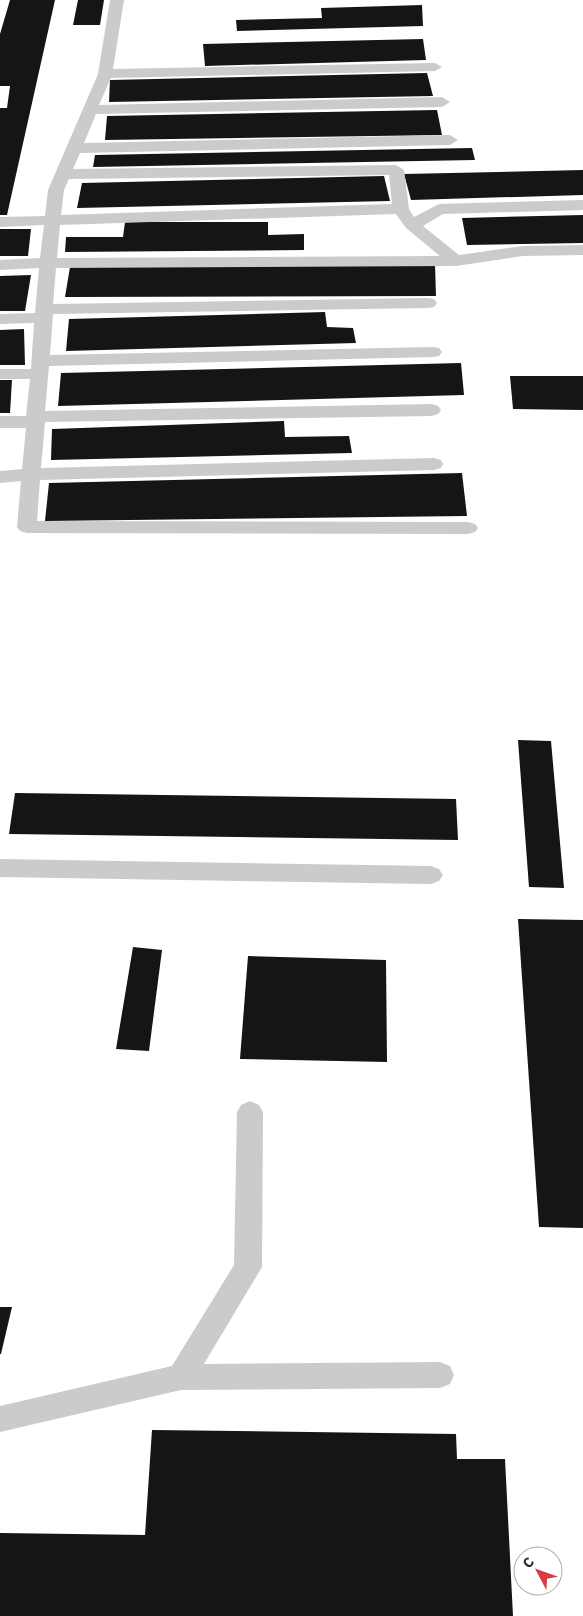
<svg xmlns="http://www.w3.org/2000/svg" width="583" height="1616" viewBox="0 0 583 1616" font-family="'IBM Plex Sans',sans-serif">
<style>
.building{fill:#151515}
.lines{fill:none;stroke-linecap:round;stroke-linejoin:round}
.service{fill:#cbcbcb;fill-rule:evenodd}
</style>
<rect width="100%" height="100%" fill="#fff"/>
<g class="building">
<path d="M 10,0 L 55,0 L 7,215 L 0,215 L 0,108 L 7,108 L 10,86 L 0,86 L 0,34 Z"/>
<path d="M 78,0 L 104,0 L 100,25 L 73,25 Z"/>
<path d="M 422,5 L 423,26 L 237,31 L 236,20 L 322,18 L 321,8 Z"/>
<path d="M 423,39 L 426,60 L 205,66 L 203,44 Z"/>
<path d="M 427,73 L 433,96 L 109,102 L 110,80 Z"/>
<path d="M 437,110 L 442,135 L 105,140 L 107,116 Z"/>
<path d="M 472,148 L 475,160 L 93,167 L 95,155 Z"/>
<path d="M 583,170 L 583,195 L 411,200 L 404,174 Z"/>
<path d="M 384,176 L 390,201 L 77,208 L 82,183 Z"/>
<path d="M 583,215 L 583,243 L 467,245 L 462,218 Z"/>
<path d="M 125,222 L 268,222 L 268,235 L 304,234 L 304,250 L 65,252 L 66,237 L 123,237 Z"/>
<path d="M 0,229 L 31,229 L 28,256 L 0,256 Z"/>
<path d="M 435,265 L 436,296 L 65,297 L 70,267 Z"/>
<path d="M 31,275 L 25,311 L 0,311 L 0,276 Z"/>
<path d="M 325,312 L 327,327 L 353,328 L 356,343 L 66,351 L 69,319 Z"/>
<path d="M 24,329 L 25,365 L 0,365 L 0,330 Z"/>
<path d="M 461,363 L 464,395 L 58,406 L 61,373 Z"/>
<path d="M 510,376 L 583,376 L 583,410 L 513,409 Z"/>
<path d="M 0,380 L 12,380 L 10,413 L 0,413 Z"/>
<path d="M 284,421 L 285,437 L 349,436 L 352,453 L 51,460 L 52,429 Z"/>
<path d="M 462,473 L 467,516 L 45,521 L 49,483 Z"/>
<path d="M 518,740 L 551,741 L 564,888 L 529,887 Z"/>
<path d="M 15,793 L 456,799 L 458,840 L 9,834 Z"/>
<path d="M 518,919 L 583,920 L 583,1228 L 539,1227 Z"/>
<path d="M 133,947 L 162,950 L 149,1051 L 116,1049 Z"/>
<path d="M 248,956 L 386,960 L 387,1062 L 240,1059 Z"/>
<path d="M 0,1307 L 12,1307 L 1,1354 L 0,1354 Z"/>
<path d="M 152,1430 L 456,1434 L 457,1459 L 505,1459 L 513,1616 L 0,1616 L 0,1533 L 145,1535 Z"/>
</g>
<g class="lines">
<g class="service">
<path d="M 110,0 L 124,0 L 113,69 L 435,63 L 442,67 L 435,71 L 111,78 L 99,105 L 442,97 L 450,102 L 442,107 L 96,114 L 84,143 L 450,135 L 458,140 L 450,145 L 80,153 L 73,169 L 396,165 L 404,170 L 409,209 L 414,217 L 439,204 L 583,200 L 583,210 L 443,214 L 423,226 L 459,255 L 523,246 L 583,245 L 583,255 L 523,256 L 456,266 L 56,268 L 53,304 L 428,298 L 434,299 L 437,303 L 434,307 L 428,308 L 53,314 L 50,355 L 433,347 L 439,348 L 442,352 L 439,356 L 433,357 L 49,366 L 45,411 L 432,404 L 438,406 L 441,410 L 438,414 L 432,416 L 45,422 L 41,468 L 434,458 L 441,460 L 443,464 L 441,468 L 434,470 L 40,480 L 37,521 L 468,522 L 475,524 L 478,528 L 475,532 L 468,534 L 27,533 L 20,531 L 17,527 L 21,481 L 0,483 L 0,471 L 22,469 L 26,428 L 0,428 L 0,416 L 26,416 L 30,379 L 0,379 L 0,369 L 31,369 L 34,323 L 0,324 L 0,314 L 35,313 L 39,268 L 0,270 L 0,260 L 40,258 L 44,225 L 0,227 L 0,217 L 45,216 L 48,190 L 98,74 ZM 389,175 L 392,204 L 61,215 L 64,190 L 69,179 ZM 396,214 L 406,228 L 440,256 L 57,258 L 60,225 Z"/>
<path d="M 0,859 L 431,866 L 439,869 L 443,875 L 439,881 L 431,884 L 0,877 Z"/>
<path d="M 250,1101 L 259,1105 L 263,1112 L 262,1267 L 204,1364 L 440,1362 L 450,1366 L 454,1375 L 450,1384 L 440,1388 L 181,1390 L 0,1432 L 0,1406 L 172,1366 L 234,1265 L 237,1112 L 241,1105 Z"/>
</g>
</g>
<g transform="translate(538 1571) rotate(311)"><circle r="24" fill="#ffffff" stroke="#ababab"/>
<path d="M0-4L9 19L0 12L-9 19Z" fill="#da3b40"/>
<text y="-8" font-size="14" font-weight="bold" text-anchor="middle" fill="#2e2e2e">С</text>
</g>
</svg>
